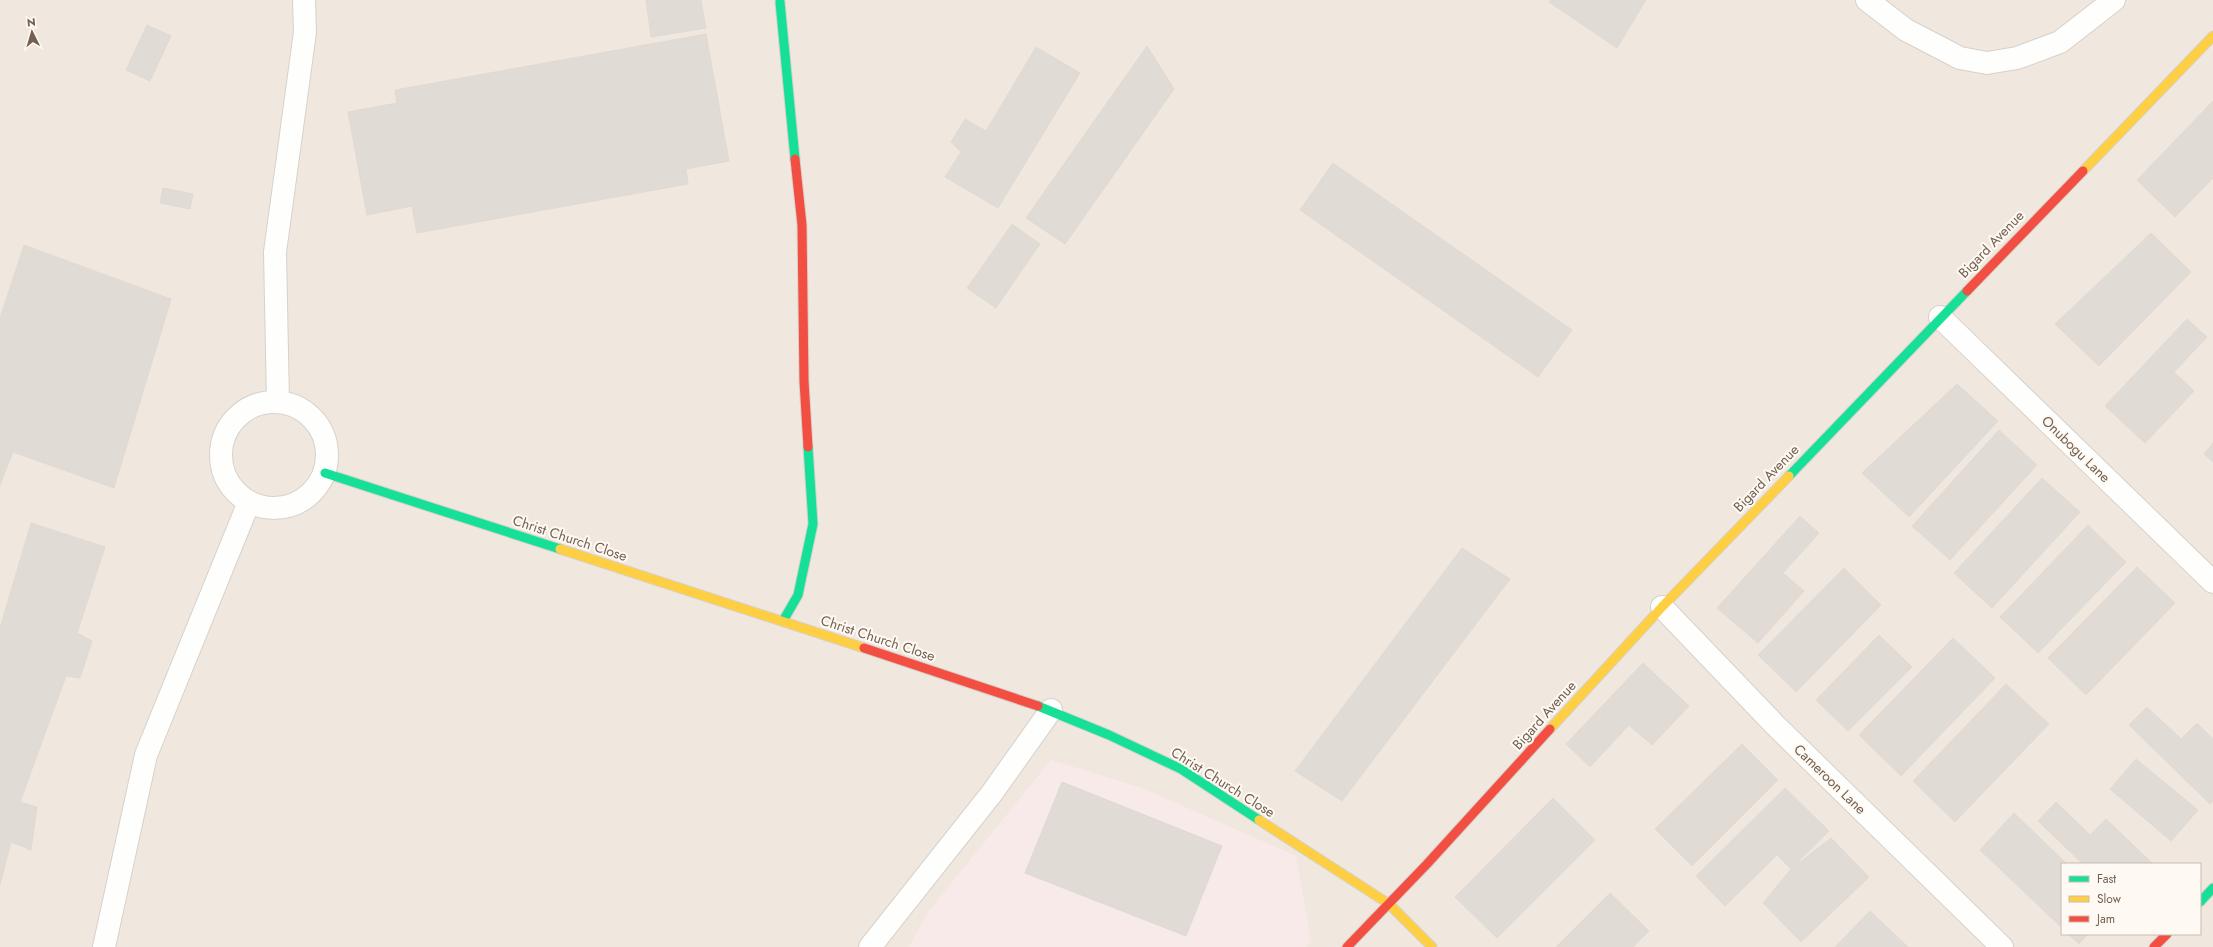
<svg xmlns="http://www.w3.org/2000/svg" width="2213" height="947" viewBox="0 0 2213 947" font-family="Jost,sans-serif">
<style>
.residential{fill:#f0e8df;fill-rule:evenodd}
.medical{fill:#f8eae8}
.building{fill:#e1dbd5;stroke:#e0dad2}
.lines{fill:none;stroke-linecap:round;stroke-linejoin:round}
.street-casing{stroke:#d6d1cb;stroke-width:24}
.fast-casing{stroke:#d6d1cb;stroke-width:11}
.slow-casing{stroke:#d6d1cb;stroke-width:11}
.jam-casing{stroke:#d6d1cb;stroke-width:11}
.street{stroke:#fefefd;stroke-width:22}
.fast{stroke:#16e098;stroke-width:9}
.slow{stroke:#ffcf43;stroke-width:9}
.jam{stroke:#f24e42;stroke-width:9}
.labels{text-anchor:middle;stroke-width:4;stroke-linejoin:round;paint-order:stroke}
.street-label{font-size:14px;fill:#746051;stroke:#fefaf3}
</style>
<rect width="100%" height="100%" fill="#f8f5f0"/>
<path class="residential" d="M 0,0 L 2213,0 L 2213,947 L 0,947 ZM 2062,864 L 2200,864 L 2200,934 L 2062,934 Z"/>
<path class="medical" d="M 1051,760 L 1142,788 L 1296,856 L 1311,941 L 1306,947 L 909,947 L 928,912 Z"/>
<g class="building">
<path d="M 646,0 L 701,0 L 706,28 L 651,37 Z"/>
<path d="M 1551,0 L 1646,0 L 1617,48 L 1549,2 Z"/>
<path d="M 147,25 L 171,36 L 150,81 L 126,70 Z"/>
<path d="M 706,34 L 729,161 L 686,169 L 688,184 L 417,233 L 412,206 L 367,215 L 348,112 L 397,103 L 395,90 Z"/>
<path d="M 1147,46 L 1174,89 L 1065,244 L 1026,218 Z"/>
<path d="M 1036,47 L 1080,73 L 998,208 L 945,177 L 961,152 L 951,142 L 965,119 L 986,131 Z"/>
<path d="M 2213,101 L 2213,178 L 2175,217 L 2137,180 Z"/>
<path d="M 1333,163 L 1572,330 L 1538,377 L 1300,210 Z"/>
<path d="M 163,188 L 193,194 L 190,209 L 160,203 Z"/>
<path d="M 1012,224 L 1040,244 L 996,308 L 967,288 Z"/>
<path d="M 2151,233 L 2191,272 L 2099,366 L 2055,324 Z"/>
<path d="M 24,245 L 171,299 L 114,488 L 13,452 L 0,485 L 0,318 Z"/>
<path d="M 2187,319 L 2207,337 L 2174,372 L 2194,391 L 2145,443 L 2105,406 Z"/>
<path d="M 1957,384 L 1998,421 L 1909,517 L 1862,473 Z"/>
<path d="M 1999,430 L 2037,465 L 1950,560 L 1912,526 Z"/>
<path d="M 2213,443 L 2213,462 L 2204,454 Z"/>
<path d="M 2042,478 L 2080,512 L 1992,608 L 1954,573 Z"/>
<path d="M 1800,516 L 1819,533 L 1783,573 L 1804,591 L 1758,643 L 1717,608 Z"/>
<path d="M 31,523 L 105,547 L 77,633 L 92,641 L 80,678 L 66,676 L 20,802 L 37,807 L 31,850 L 11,842 L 0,885 L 0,628 Z"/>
<path d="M 2088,525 L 2126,562 L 2038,653 L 2000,617 Z"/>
<path d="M 1462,548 L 1510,579 L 1342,801 L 1295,771 Z"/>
<path d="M 2137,567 L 2175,603 L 2086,695 L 2048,658 Z"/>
<path d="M 1844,568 L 1881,605 L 1796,692 L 1758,655 Z"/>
<path d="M 1879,635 L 1912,667 L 1848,731 L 1816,700 Z"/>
<path d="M 1953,638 L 1995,678 L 1901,776 L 1859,735 Z"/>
<path d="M 1643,663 L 1689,706 L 1652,745 L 1629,725 L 1590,767 L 1566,744 Z"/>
<path d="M 2006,684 L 2049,724 L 1955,822 L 1913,781 Z"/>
<path d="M 2147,707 L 2181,739 L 2197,723 L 2213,739 L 2213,801 L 2210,804 L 2129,725 Z"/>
<path d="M 1742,744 L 1778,780 L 1692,866 L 1655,829 Z"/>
<path d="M 2136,759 L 2198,810 L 2171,841 L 2110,789 Z"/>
<path d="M 1062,782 L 1222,846 L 1186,936 L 1025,873 Z"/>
<path d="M 1785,788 L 1829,831 L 1791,869 L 1777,855 L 1725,906 L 1696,876 Z"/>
<path d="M 1553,798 L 1595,840 L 1497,938 L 1455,897 Z"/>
<path d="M 2056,802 L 2090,835 L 2106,819 L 2153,864 L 2083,864 L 2038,821 Z"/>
<path d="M 2014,813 L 2067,864 L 2062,864 L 2062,928 L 1980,850 Z"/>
<path d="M 1831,838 L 1869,877 L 1801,942 L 1763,903 L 1791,869 Z"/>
<path d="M 1610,893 L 1649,931 L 1633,947 L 1556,947 Z"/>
<path d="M 1870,911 L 1908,947 L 1835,947 Z"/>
<path d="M 2068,934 L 2088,934 L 2079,944 Z"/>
</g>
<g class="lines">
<defs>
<g id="street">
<path d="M 1867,0 L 1906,30 L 1960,58 L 1987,63 L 2017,58 L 2060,42 L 2114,0"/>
<path d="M 1940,317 L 2213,582"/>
<path d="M 278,402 L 275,252 L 305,32 L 304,0"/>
<circle cx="274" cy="455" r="53"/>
<path d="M 1662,607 L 1775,725 L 2002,947"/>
<path d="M 104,947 L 146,755 L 249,502"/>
<path d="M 870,947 L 992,793 L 1051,710"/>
</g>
<g id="fast">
<path d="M 780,2 L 795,159"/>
<path d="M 325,473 L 560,549"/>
<path d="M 1789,476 L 1967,291"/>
<path d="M 783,621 L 798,595 L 813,524 L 808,447"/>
<path d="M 1038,706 L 1109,735 L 1181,769 L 1259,820"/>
<path d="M 2200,902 L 2213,888"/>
</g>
<g id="slow">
<path d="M 2083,171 L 2213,36"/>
<path d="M 560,549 L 864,648"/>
<path d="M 1550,729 L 1662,607 L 1789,476"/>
<path d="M 1259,820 L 1389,904 L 1432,947"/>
</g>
<g id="jam">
<path d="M 795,159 L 802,225 L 804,381 L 808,447"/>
<path d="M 1967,291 L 2083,171"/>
<path d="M 864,648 L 1038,706"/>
<path d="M 1347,947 L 1427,864 L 1550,729"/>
<path d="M 2154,947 L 2167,934"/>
</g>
</defs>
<use href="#street" class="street-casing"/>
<use href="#fast" class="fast-casing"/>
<use href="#slow" class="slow-casing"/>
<use href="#jam" class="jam-casing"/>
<use href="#street" class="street"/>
<use href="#fast" class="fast"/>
<use href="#slow" class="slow"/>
<use href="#jam" class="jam"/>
</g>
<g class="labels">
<g class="street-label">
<text transform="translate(1991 244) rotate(-46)" y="5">Bigard Avenue</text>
<text transform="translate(2076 449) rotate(44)" y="5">Onubogu Lane</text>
<text transform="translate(1766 478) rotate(-46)" y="5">Bigard Avenue</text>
<text transform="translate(570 538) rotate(18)" y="5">Christ Church Close</text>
<text transform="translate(878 638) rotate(18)" y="5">Christ Church Close</text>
<text transform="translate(1544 715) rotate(-48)" y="5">Bigard Avenue</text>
<text transform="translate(1830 779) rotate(44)" y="5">Cameroon Lane</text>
<text transform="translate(1223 782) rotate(32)" y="5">Christ Church Close</text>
</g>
</g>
<rect x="2061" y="863" width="140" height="72" fill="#fefaf3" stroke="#c7bcb2"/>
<rect x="2069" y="876" width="20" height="6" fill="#16e098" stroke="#c7bcb2"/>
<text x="2097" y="883" font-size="12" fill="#746051">Fast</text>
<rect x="2069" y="896" width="20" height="6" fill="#ffcf43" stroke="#c7bcb2"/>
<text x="2097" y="903" font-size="12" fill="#746051">Slow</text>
<rect x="2069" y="916" width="20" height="6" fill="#f24e42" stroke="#c7bcb2"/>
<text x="2097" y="923" font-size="12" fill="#746051">Jam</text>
<g transform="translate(32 32) rotate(355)" stroke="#fefaf3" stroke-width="3" paint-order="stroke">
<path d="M0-3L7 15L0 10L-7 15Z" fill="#746051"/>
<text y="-6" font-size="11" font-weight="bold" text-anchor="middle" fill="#746051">N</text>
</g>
</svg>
